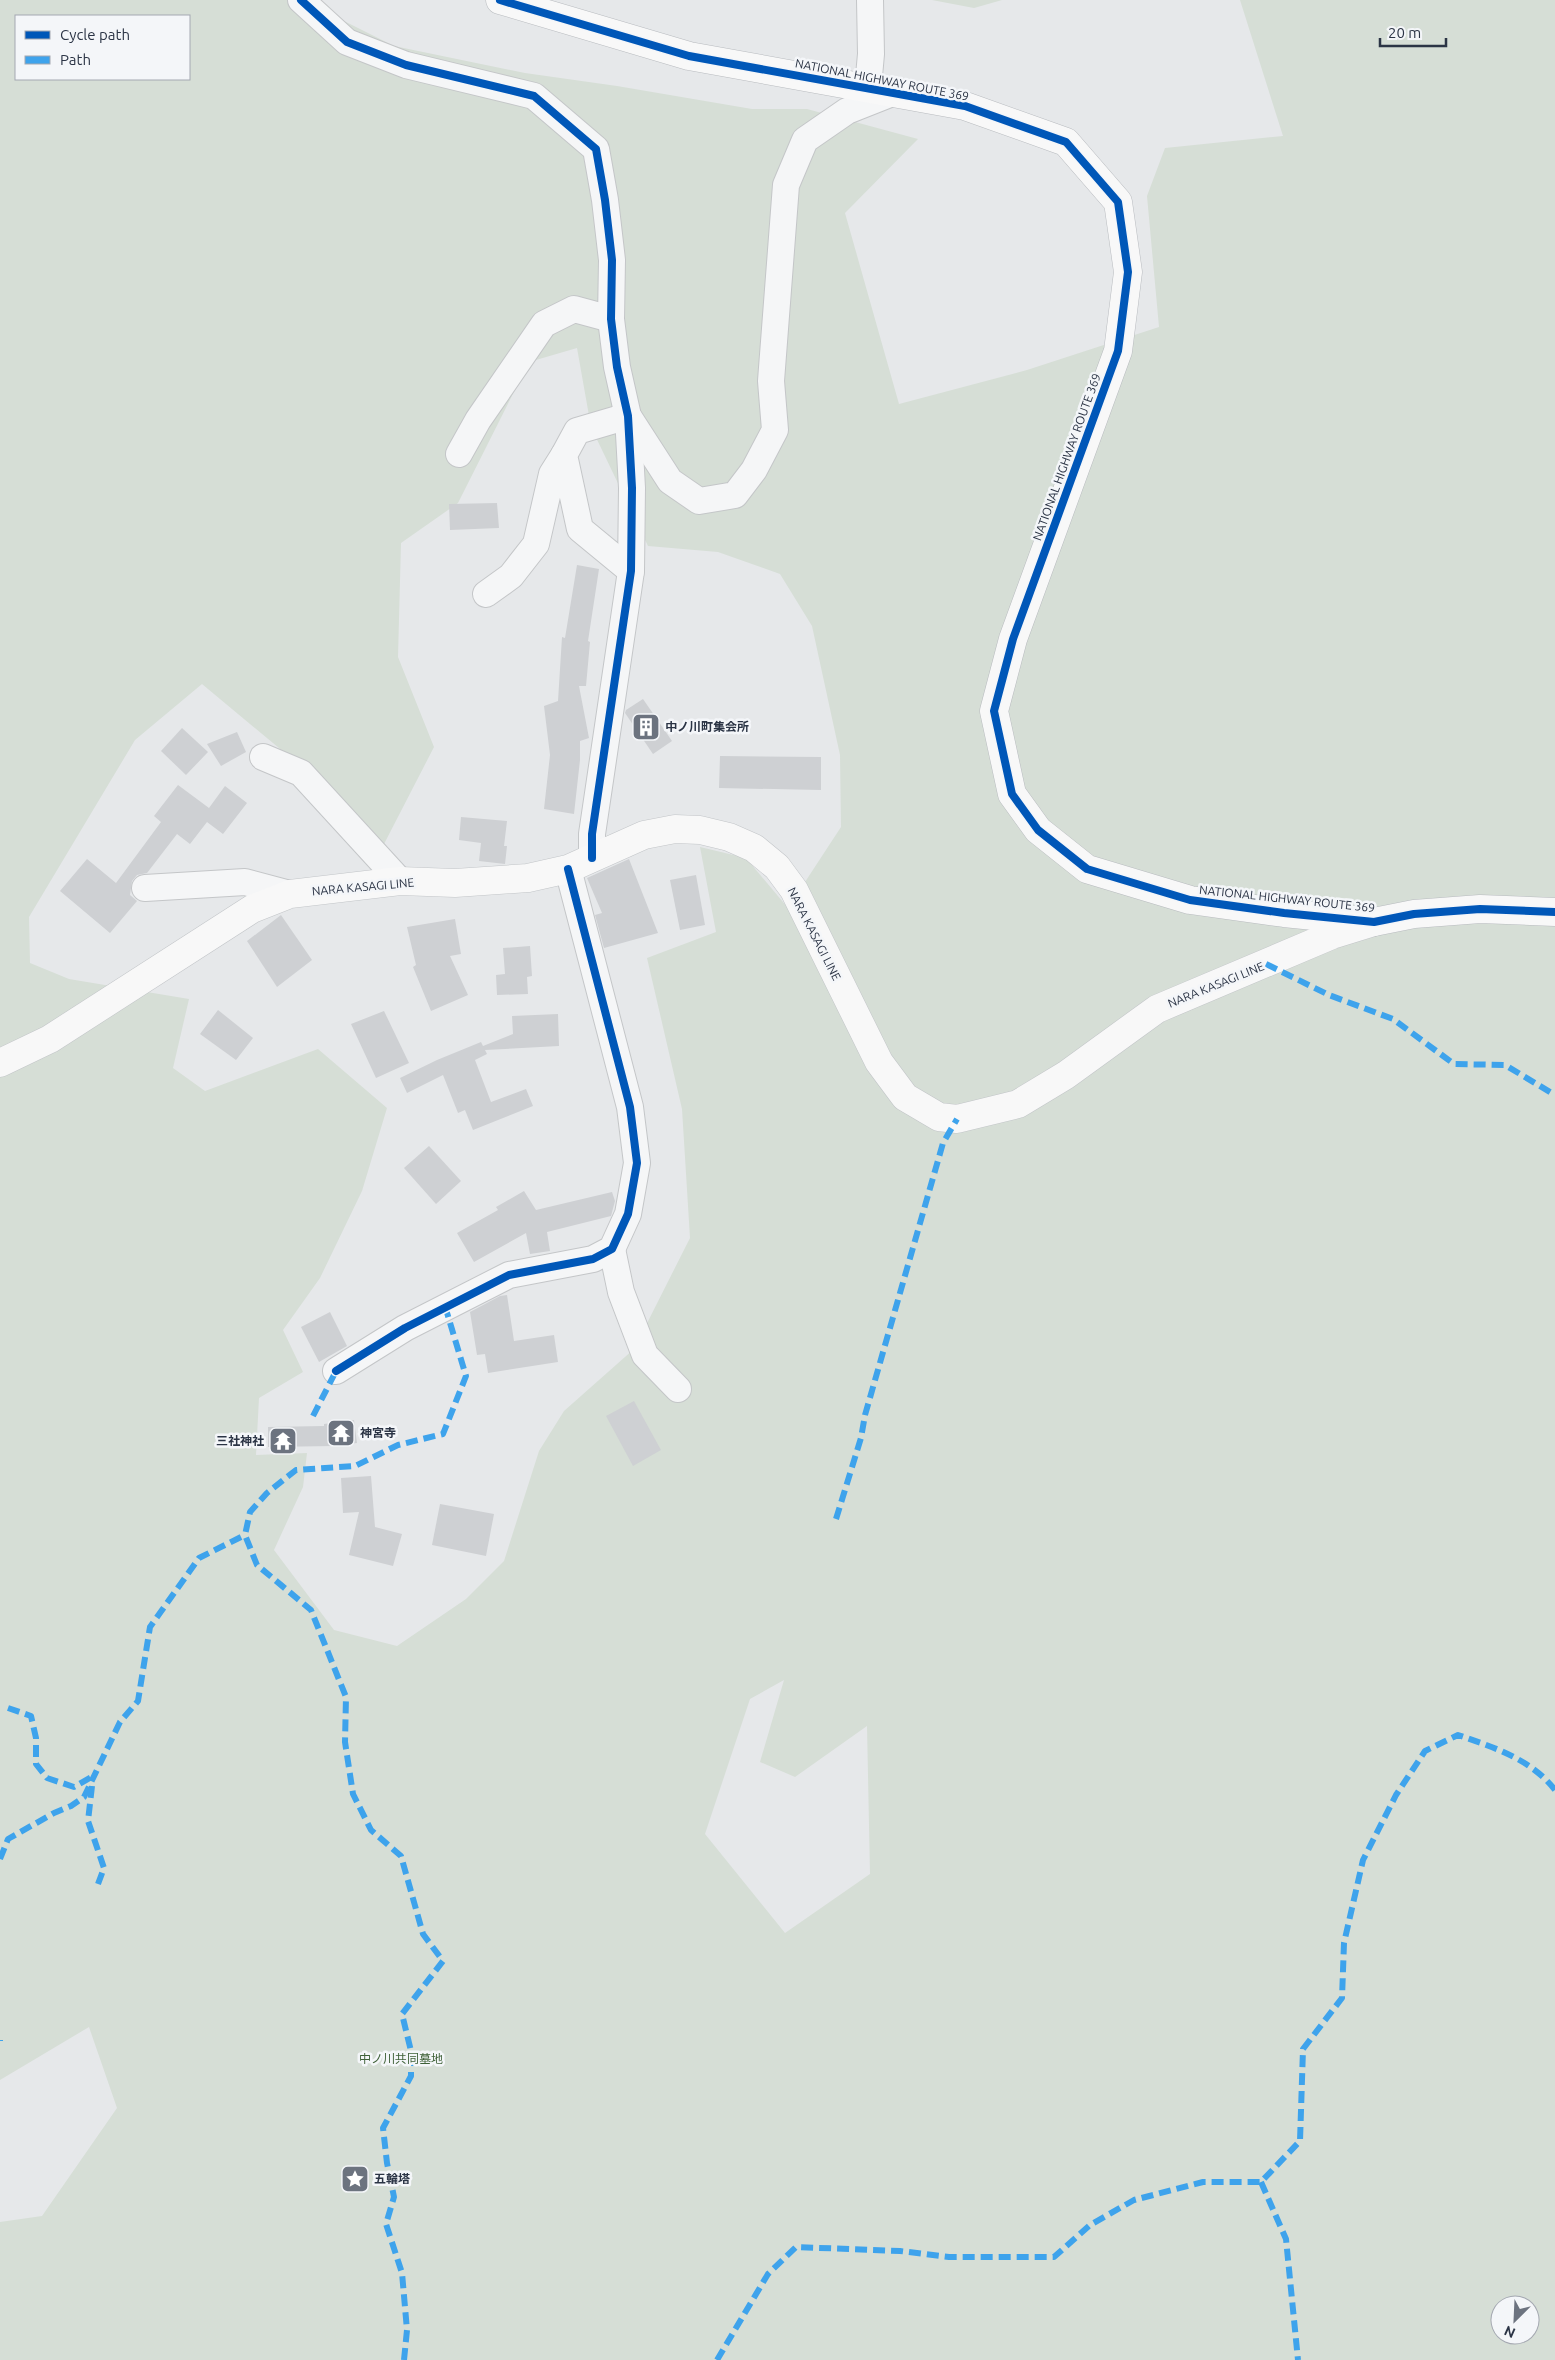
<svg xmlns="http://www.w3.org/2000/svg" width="1555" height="2360" viewBox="0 0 1555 2360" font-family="Ubuntu,'Noto Sans JP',sans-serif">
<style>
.green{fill:#d6ded6;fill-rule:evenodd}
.building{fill:#ced0d3}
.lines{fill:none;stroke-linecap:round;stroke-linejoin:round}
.minor-casing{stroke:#c4c6c8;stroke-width:28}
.primary-casing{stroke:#c2c5c8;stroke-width:29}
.trunk-casing{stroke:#b8bbbf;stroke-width:29}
.minor{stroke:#f5f6f7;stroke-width:26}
.primary{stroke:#f8f8f8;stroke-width:28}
.trunk{stroke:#f8f8f8;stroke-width:28}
.quiet{stroke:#3ea3ec;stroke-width:6;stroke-dasharray:12 6;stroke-linecap:butt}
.cycleway-casing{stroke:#f4f6f9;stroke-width:11}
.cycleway{stroke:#0057b8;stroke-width:8}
.labels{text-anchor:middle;stroke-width:5;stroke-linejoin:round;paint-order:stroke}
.street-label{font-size:12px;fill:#2b3445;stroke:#f4f6f9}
.poi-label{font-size:12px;font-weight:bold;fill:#2b3445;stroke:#f4f6f9;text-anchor:start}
.park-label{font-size:12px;fill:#3f6138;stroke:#f4f6f9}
</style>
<rect width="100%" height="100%" fill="#e6e8ea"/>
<g class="green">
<path d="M 0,0 L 309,0 L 310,4 L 394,46 L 525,73 L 617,86 L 752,109 L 807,109 L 918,139 L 845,213 L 899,404 L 1027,370 L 1159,327 L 1147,196 L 1165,148 L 1283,136 L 1240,0 L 1555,0 L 1555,2360 L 0,2360 L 0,2222 L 42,2216 L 117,2108 L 89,2027 L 0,2080 ZM 16,16 L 189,16 L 189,79 L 16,79 ZM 577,348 L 591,427 L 648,546 L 718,552 L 780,574 L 812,626 L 840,755 L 841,827 L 788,908 L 746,858 L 700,847 L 716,932 L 647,958 L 682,1109 L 690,1238 L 634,1349 L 564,1411 L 539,1451 L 504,1561 L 466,1599 L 397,1646 L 334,1630 L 274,1550 L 303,1487 L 307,1453 L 256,1455 L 259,1398 L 303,1372 L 283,1330 L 320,1278 L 362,1191 L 387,1108 L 318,1049 L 205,1091 L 173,1068 L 189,999 L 69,979 L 30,963 L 29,917 L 135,740 L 202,684 L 279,748 L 340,825 L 383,846 L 434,747 L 398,657 L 401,543 L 458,503 L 529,362 ZM 784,1680 L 760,1762 L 795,1777 L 867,1726 L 870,1874 L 785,1933 L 705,1834 L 750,1699 ZM 1500,2305 L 1530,2305 L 1530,2335 L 1500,2335 Z"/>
<path d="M 932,0 L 1002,0 L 974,8 Z"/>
</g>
<g class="building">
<path d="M 497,503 L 499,528 L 450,530 L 449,504 Z"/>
<path d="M 577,565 L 599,569 L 588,641 L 590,642 L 586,686 L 579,686 L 589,738 L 580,741 L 580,760 L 574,814 L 544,809 L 550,755 L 544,706 L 558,701 L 562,637 L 565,638 Z"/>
<path d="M 643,699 L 672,741 L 653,754 L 625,713 L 626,710 Z"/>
<path d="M 182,728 L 208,752 L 186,775 L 161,751 Z"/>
<path d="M 237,732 L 246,752 L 221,766 L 207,744 Z"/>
<path d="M 720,756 L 821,757 L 821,790 L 719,788 Z"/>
<path d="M 178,785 L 209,808 L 225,786 L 247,803 L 223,834 L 207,822 L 190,844 L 177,834 L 147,873 L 137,875 L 132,881 L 130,895 L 137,901 L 110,933 L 60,891 L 87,859 L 116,883 L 161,822 L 154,816 Z"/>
<path d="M 461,817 L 507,821 L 504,846 L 507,846 L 505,864 L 479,861 L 481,843 L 459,840 Z"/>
<path d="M 629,859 L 658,933 L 604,948 L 595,915 L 602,913 L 587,878 Z"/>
<path d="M 696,875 L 705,925 L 680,930 L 670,880 Z"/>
<path d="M 281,915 L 312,960 L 277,987 L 247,941 Z"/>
<path d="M 455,919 L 461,954 L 450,956 L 468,995 L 431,1011 L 413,967 L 416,965 L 407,927 Z"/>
<path d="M 530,946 L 532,976 L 527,977 L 528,994 L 497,995 L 496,975 L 505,974 L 503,948 Z"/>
<path d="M 218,1010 L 253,1038 L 236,1060 L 200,1034 Z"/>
<path d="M 384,1011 L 409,1063 L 376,1078 L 351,1024 Z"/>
<path d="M 558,1014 L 559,1046 L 485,1050 L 487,1054 L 475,1060 L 491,1102 L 526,1089 L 533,1106 L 473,1130 L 465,1110 L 458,1113 L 443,1075 L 407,1093 L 400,1078 L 437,1060 L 481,1042 L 483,1046 L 513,1034 L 512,1016 Z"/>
<path d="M 429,1146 L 461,1181 L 436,1204 L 404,1168 Z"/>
<path d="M 524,1191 L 536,1210 L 612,1192 L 615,1201 L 611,1216 L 547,1232 L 550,1251 L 530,1254 L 526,1233 L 474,1262 L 457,1233 L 498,1210 L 496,1207 Z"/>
<path d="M 507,1295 L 514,1341 L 554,1335 L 558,1362 L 488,1373 L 485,1354 L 477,1355 L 470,1312 L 500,1296 Z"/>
<path d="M 330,1312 L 347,1346 L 319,1362 L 301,1327 Z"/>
<path d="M 634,1401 L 661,1450 L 633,1466 L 606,1416 Z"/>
<path d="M 354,1420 L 357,1443 L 334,1446 L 268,1447 L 268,1427 L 324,1426 L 324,1424 Z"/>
<path d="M 371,1476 L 375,1527 L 402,1534 L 393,1566 L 349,1555 L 359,1512 L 343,1513 L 341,1478 Z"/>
<path d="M 440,1504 L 494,1514 L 486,1556 L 432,1545 Z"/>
</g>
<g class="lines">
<defs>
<g id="minor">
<path d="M 301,0 L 347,42 L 406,65 L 534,96 L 596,149 L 605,200 L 612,260 L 611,319 L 617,367 L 628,416 L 632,488 L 631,571 L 592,834 L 592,858"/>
<path d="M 868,87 L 871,54 L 870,0"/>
<path d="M 628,416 L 577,431 L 564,455 L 580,529 L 631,571"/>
<path d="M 630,419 L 670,481 L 699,501 L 735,495 L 754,470 L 775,430 L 771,381 L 786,185 L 805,140 L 847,111 L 890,94"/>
<path d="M 459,454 L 478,420 L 544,324 L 574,309 L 611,319"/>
<path d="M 486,594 L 511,576 L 536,544 L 552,474 L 564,455"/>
<path d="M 263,757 L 301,773 L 400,881"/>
<path d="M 145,888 L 245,882 L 290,894"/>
<path d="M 612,1249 L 621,1292 L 645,1355 L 678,1389"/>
<path d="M 336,1371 L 405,1328 L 509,1275 L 593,1259 L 612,1249 L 628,1214 L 637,1163 L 630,1107 L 568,869"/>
</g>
<path id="primary" d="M 0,1063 L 50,1039 L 252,909 L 290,894 L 400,881 L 455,883 L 528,878 L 568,869 L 644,835 L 675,829 L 700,830 L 729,837 L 754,848 L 777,867 L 794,890 L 879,1062 L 905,1097 L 939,1117 L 957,1119 L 1018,1104 L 1066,1075 L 1157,1009 L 1332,935 L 1374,922"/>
<path id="trunk" d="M 500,0 L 689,56 L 965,106 L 1066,142 L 1118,202 L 1128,272 L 1118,351 L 1013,639 L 994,711 L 1012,794 L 1038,830 L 1087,869 L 1190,900 L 1284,913 L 1374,922 L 1414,914 L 1480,909 L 1555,912"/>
</defs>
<use href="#minor" class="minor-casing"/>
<use href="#primary" class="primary-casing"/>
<use href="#trunk" class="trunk-casing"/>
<use href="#minor" class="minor"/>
<use href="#primary" class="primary"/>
<use href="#trunk" class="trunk"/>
<g class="quiet">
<path d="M 1266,964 L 1329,995 L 1393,1019 L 1454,1064 L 1505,1065 L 1555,1095"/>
<path d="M 313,1416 L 336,1371"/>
<path d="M 836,1519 L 861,1438 L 865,1415 L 943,1143 L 957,1119"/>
<path d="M 8,1708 L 31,1716 L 36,1738 L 36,1764 L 47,1778 L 74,1787 L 95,1775"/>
<path d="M 92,1786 L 88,1821 L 104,1868 L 98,1884"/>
<path d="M 0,1859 L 8,1839 L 54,1813 L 71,1806 L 84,1797 L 120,1722 L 138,1701 L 150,1627 L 199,1558 L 245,1535"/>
<path d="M 0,2040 L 0,2041"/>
<path d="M 1261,2182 L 1286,2239 L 1298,2360"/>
<path d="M 404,2360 L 407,2330 L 402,2273 L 386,2224 L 394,2197 L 387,2163 L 383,2128 L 411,2076 L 411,2051 L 402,2014 L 443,1961 L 423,1934 L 401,1856 L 371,1830 L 353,1794 L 345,1742 L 346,1697 L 311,1610 L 257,1565 L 245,1535 L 250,1512 L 267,1493 L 296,1470 L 355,1466 L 398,1445 L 443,1434 L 466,1376 L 445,1306"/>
<path d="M 717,2360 L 768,2274 L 796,2247 L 900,2251 L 949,2257 L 1054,2257 L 1090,2225 L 1134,2200 L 1203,2182 L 1261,2182 L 1300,2141 L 1303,2049 L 1342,1998 L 1344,1943 L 1363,1860 L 1396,1795 L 1425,1751 L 1458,1735 C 1493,1747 1531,1759 1555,1790"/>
</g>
<defs>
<g id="cycleway">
<path d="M 301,0 L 347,42 L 406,65 L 534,96 L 596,149 L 605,200 L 612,260 L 611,319 L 617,367 L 628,416 L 632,488 L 631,571 L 592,834 L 592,858"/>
<path d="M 500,0 L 689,56 L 965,106 L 1066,142 L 1118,202 L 1128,272 L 1118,351 L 1013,639 L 994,711 L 1012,794 L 1038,830 L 1087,869 L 1190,900 L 1284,913 L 1374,922 L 1414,914 L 1480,909 L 1555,912"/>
<path d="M 336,1371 L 405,1328 L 509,1275 L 593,1259 L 612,1249 L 628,1214 L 637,1163 L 630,1107 L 568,869"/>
</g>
</defs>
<use href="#cycleway" class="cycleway-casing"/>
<use href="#cycleway" class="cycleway"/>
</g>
<defs>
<symbol id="building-square" viewBox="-11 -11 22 22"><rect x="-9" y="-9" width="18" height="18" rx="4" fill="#6c737f" stroke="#f4f6f9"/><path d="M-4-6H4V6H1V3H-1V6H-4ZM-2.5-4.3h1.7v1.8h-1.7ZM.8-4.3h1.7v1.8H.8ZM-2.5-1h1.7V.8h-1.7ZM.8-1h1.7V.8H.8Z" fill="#fff"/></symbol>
<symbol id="temple-square" viewBox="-11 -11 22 22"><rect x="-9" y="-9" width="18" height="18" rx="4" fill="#6c737f" stroke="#f4f6f9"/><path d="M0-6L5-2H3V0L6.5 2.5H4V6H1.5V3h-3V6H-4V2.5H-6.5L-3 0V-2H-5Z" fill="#fff"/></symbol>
<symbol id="sight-square" viewBox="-11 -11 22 22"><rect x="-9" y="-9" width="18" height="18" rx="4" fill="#6c737f" stroke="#f4f6f9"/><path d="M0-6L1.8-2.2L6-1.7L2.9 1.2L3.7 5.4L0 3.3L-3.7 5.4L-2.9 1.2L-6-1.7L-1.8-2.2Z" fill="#fff"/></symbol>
</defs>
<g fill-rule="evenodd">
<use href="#building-square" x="630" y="711" width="32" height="32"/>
<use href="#temple-square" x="325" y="1417" width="32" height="32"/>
<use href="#temple-square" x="267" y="1425" width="32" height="32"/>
<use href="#sight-square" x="339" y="2163" width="32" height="32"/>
</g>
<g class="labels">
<g class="street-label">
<text transform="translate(882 80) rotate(11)" y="4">NATIONAL HIGHWAY ROUTE 369</text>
<text transform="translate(1067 457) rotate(-70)" y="4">NATIONAL HIGHWAY ROUTE 369</text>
<text transform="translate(363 887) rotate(-5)" y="4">NARA KASAGI LINE</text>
<text transform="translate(1287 899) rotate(6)" y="4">NATIONAL HIGHWAY ROUTE 369</text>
<text transform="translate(814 934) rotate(63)" y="4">NARA KASAGI LINE</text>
<text transform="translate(1216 985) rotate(-22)" y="4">NARA KASAGI LINE</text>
</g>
<g class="poi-label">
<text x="665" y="731">中ノ川町集会所</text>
<text x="360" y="1437">神宮寺</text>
<text x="264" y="1445" text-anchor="end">三社神社</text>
<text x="374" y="2183">五輪塔</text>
</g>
<g class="park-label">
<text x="401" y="2063">中ノ川共同墓地</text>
</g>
</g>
<rect x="15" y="15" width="175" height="65" fill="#f4f6f9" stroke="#a4a8b1"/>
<rect x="25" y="31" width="25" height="8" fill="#0057b8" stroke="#a4a8b1"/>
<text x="60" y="40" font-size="15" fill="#2b3445">Cycle path</text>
<rect x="25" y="56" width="25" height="8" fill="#3ea3ec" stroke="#a4a8b1"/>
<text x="60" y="65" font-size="15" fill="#2b3445">Path</text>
<g transform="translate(1515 2320) rotate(204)"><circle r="24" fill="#f4f6f9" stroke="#a4a8b1"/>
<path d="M0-4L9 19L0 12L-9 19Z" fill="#6c737f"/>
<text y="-8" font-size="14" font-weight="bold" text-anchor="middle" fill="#2b3445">N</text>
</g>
<path d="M1380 38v8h66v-8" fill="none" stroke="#2b3445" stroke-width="2.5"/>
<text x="1388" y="38" font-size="15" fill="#2b3445" stroke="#f4f6f9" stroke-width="4" paint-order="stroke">20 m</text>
</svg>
